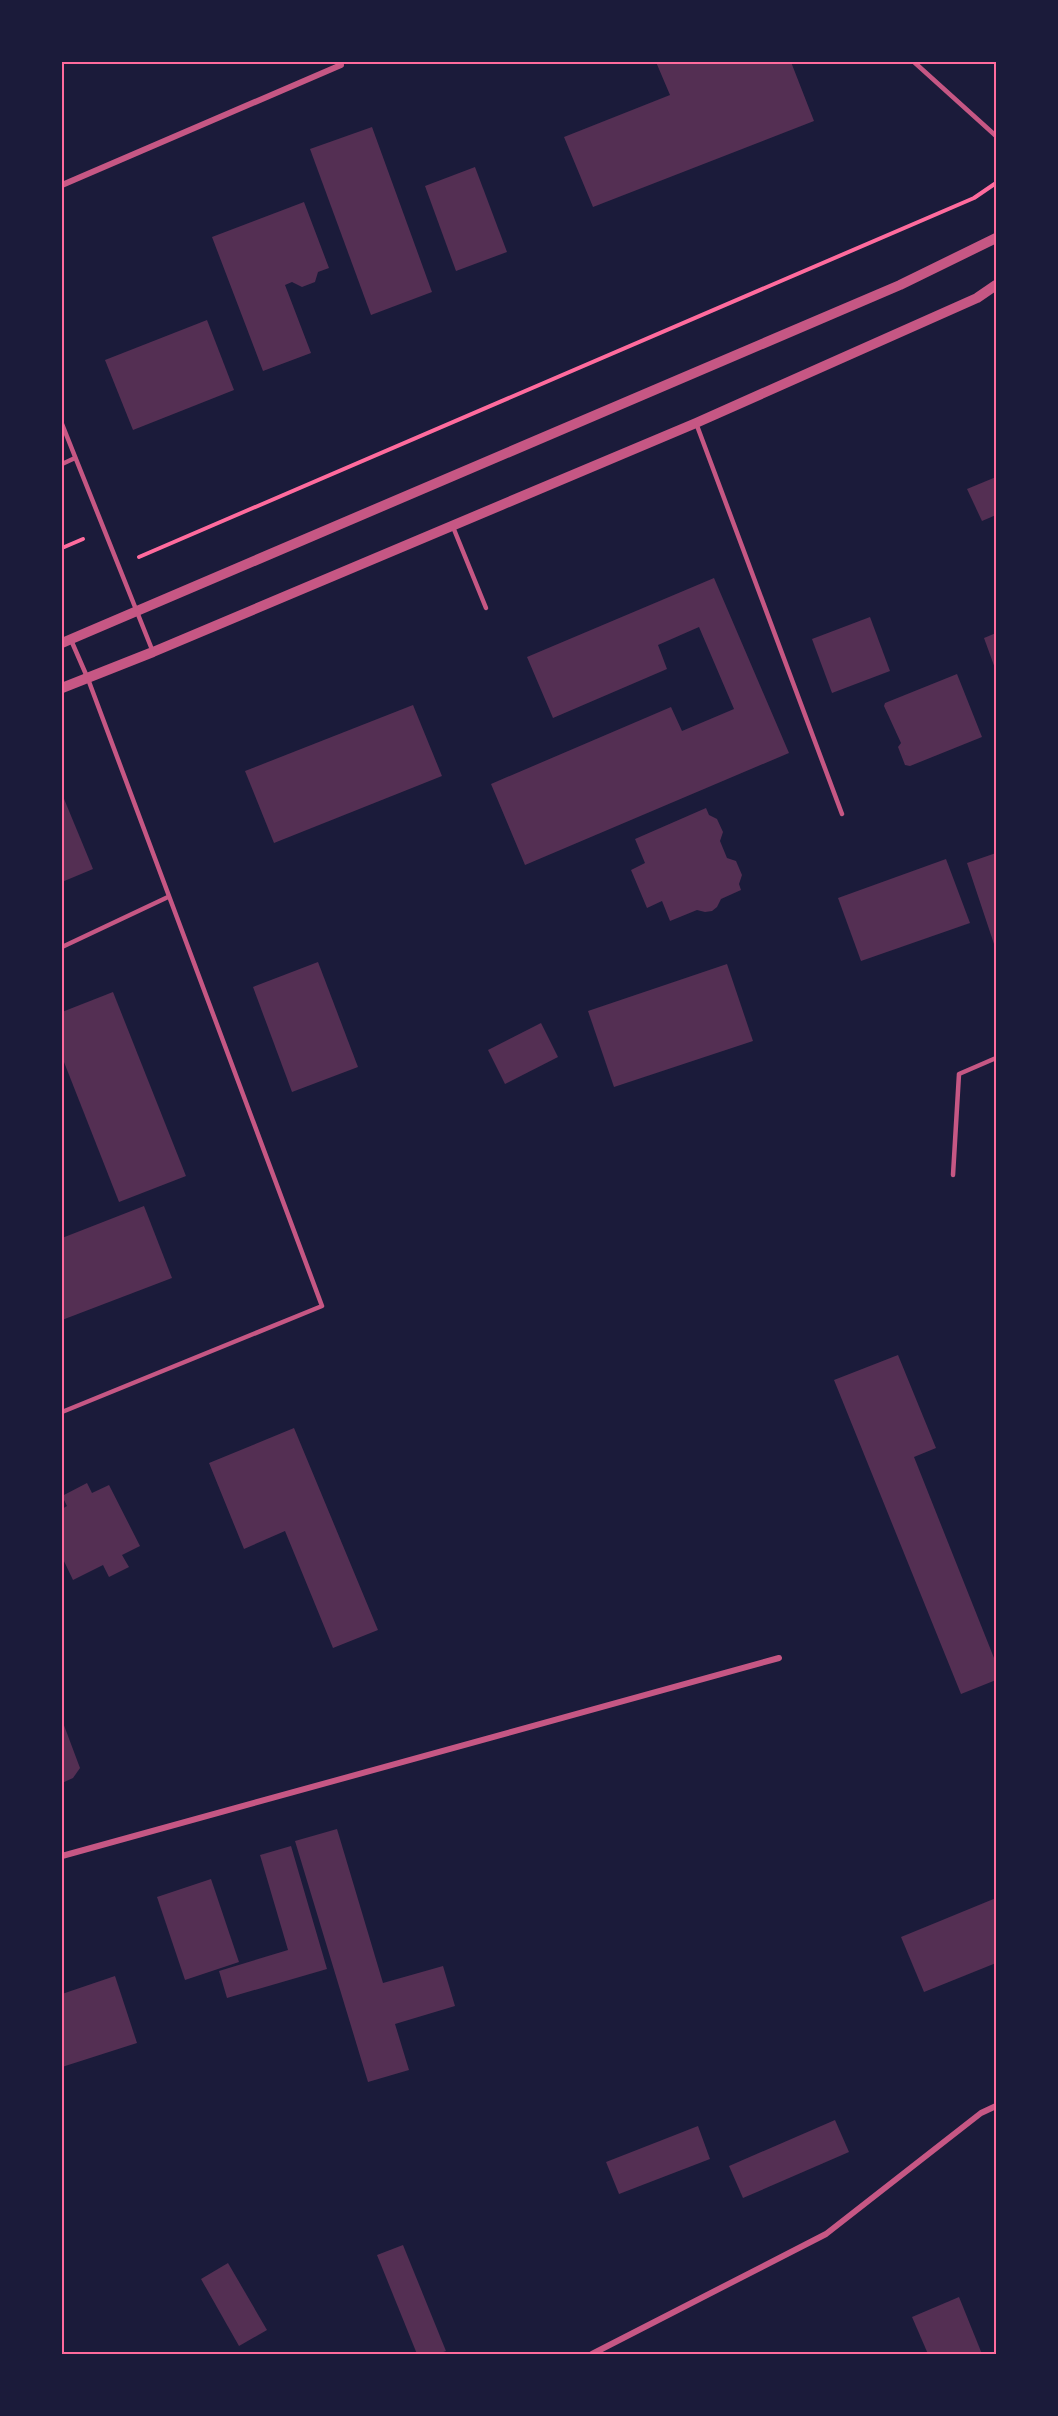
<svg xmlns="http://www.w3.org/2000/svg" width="1058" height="2416" viewBox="0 0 1058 2416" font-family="'IBM Plex Sans',sans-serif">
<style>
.building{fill:#542f53}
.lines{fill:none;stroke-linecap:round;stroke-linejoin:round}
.path{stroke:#ff6b9d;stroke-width:4}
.service{stroke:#c65784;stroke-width:4.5}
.minor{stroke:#c65784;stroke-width:6}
.tertiary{stroke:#c65784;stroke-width:10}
.neatline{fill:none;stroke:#ff6b9d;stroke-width:2}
</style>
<rect width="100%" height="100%" fill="#1b1b3a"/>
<g class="building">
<path d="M 656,62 L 791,62 L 814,121 L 593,207 L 564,137 L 670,95 Z"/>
<path d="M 372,127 L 432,292 L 371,315 L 310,149 Z"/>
<path d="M 475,167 L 507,252 L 456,271 L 425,186 Z"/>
<path d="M 304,202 L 329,268 L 318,272 L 315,282 L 302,287 L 292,282 L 285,285 L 311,353 L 263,371 L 212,237 Z"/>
<path d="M 207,320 L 234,390 L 133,430 L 105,360 Z"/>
<path d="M 996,477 L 996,515 L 982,521 L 967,489 Z"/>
<path d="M 714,578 L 789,753 L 525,865 L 491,784 L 671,707 L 682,731 L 734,709 L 699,627 L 658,645 L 667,669 L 553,718 L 527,657 Z"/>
<path d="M 870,617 L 890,671 L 832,693 L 812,639 Z"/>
<path d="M 996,633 L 996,671 L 984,638 Z"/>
<path d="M 957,674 L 982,737 L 910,766 L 905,765 L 898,747 L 901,743 L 884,706 L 885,703 Z"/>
<path d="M 413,705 L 442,776 L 274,843 L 245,771 Z"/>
<path d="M 62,794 L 93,869 L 62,882 Z"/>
<path d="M 706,808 L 709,815 L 717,819 L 723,832 L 720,841 L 727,858 L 736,861 L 742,875 L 739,884 L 741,890 L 721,899 L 717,907 L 712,911 L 705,912 L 697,910 L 670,921 L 662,901 L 647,908 L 631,870 L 645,863 L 635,839 Z"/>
<path d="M 996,853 L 996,950 L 967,863 Z"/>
<path d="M 946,859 L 970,923 L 861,961 L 838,898 Z"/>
<path d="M 318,962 L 358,1067 L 292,1092 L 253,987 Z"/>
<path d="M 727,964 L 753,1041 L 614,1087 L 588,1011 Z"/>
<path d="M 113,992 L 186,1176 L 119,1202 L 62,1057 L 62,1012 Z"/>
<path d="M 541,1023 L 558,1057 L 505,1084 L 488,1050 Z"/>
<path d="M 144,1206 L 172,1278 L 62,1320 L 62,1238 Z"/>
<path d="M 898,1355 L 936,1448 L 914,1457 L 996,1663 L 996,1680 L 961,1694 L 834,1380 Z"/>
<path d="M 294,1428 L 378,1630 L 333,1648 L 285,1531 L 244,1549 L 209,1463 Z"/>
<path d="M 87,1483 L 92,1493 L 109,1485 L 140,1546 L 122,1555 L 129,1567 L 109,1577 L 103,1565 L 73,1580 L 62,1557 L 62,1509 L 67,1506 L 62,1496 Z"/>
<path d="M 62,1720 L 80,1768 L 73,1778 L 62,1783 Z"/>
<path d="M 337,1829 L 383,1983 L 443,1966 L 455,2006 L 395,2024 L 409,2070 L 368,2082 L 295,1841 Z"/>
<path d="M 291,1846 L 327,1969 L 227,1998 L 219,1971 L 288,1950 L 260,1855 Z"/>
<path d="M 211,1879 L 239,1962 L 185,1980 L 157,1897 Z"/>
<path d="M 996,1898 L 996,1963 L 924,1992 L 901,1937 Z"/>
<path d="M 115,1976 L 137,2043 L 62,2067 L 62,1994 Z"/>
<path d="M 835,2120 L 849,2152 L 743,2198 L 729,2166 Z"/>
<path d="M 698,2126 L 710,2159 L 619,2194 L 606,2162 Z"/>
<path d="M 403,2245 L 446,2351 L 438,2354 L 417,2354 L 377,2255 Z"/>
<path d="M 228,2263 L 267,2330 L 239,2346 L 201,2279 Z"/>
<path d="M 959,2297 L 982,2354 L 928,2354 L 912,2317 Z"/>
</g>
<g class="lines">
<g class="path">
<path d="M 62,548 L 83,539"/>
<path d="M 139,557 L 974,198 L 996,183"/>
</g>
<g class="service">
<path d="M 914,62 L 996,136"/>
<path d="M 696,423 L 842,814"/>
<path d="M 62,424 L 153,652"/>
<path d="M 62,464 L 75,458"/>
<path d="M 453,527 L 486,608"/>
<path d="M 62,947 L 168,897"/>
<path d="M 953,1175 L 959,1074 L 996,1058"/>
<path d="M 62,1412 L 322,1306 L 88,679 L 71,640"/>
</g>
<g class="minor">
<path d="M 62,185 L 341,65 L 340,62"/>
<path d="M 62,1856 L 779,1658"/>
<path d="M 592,2354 L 826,2234 L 981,2113 L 996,2106"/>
</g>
<g class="tertiary">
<path d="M 62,643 L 900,285 L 996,238"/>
<path d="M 62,688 L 153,652 L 696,423 L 977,298 L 996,285"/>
</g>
</g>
<rect width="1058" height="2416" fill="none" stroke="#1b1b3a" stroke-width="126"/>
<rect x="63" y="63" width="932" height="2290" class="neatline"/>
</svg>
